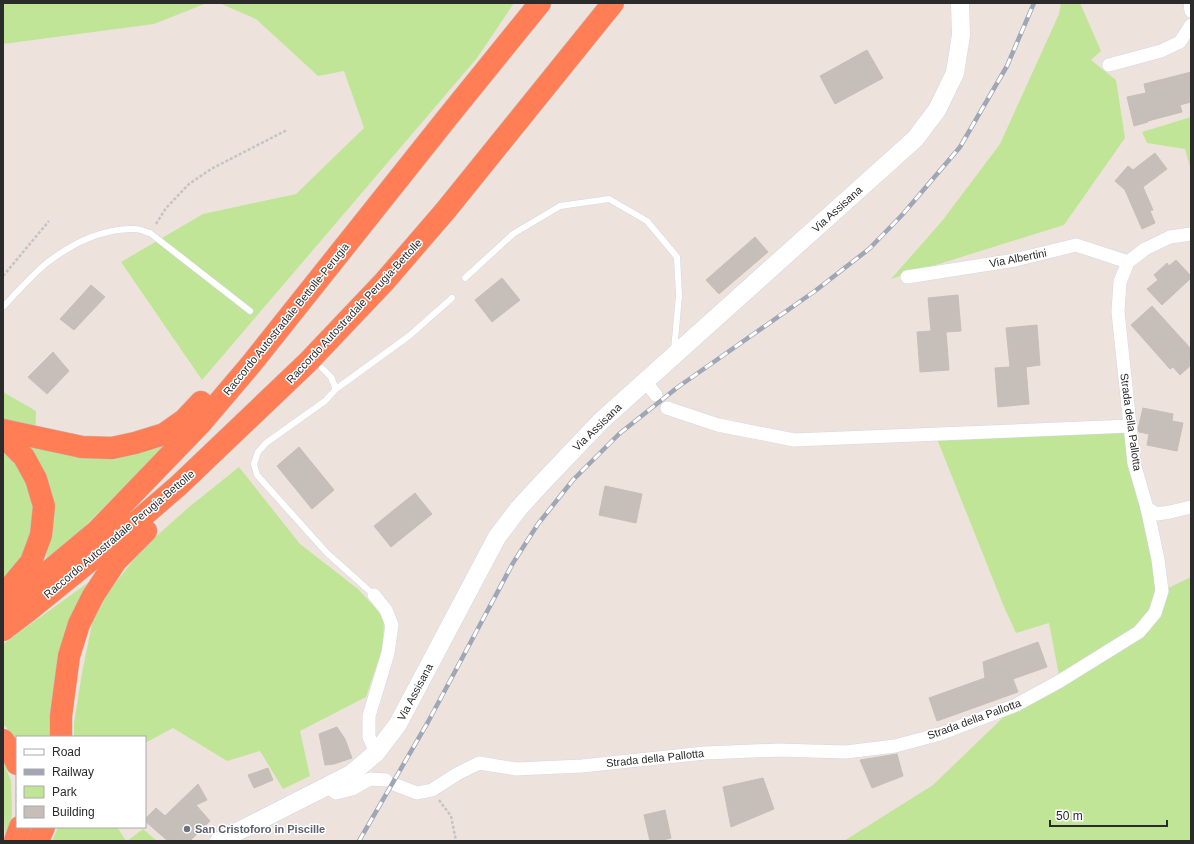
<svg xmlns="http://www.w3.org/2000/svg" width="1194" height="844" viewBox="0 0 1194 844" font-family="Arial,sans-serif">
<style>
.green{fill:#c1e597}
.building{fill:#c6beb8;stroke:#c9beb6}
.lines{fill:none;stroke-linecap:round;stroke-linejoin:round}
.service-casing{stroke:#d1d8e4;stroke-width:7}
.minor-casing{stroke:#d1d8e4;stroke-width:14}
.secondary-casing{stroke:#d1d8e4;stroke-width:19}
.motorway-casing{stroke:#c4c4c4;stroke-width:23}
.path{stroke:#c4c4c4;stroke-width:2.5;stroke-dasharray:3 2;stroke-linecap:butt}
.service{stroke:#fff;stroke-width:6}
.minor{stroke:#fff;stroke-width:13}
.secondary{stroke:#fff;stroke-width:18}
.motorway{stroke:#ff7e55;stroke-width:22}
.rail-casing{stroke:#9fa6b6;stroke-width:4.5}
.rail{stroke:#fff;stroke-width:3;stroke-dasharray:9;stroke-linecap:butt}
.worship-dot{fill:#6b7280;stroke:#fff;stroke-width:1.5}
.labels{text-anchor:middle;stroke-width:3;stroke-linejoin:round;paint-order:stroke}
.street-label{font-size:11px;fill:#2b2b2b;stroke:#fff}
.worship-label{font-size:11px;font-weight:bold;fill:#5b616d;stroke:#fff;text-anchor:start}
</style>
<rect width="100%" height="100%" fill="#ede3dc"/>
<g class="green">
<path d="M 3,3 L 207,3 L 154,24 L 3,44 Z"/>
<path d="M 219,3 L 514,3 L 477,58 L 202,380 L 121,262 L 203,214 L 296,194 L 364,128 L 344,71 L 318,76 L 256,19 Z"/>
<path d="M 1061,3 L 1080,3 L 1101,51 L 1091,60 L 1116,80 L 1125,138 L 1064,225 L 891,279 L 942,221 L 1000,144 L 1059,14 Z"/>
<path d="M 1191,117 L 1191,170 L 1185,149 L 1147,143 L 1142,132 Z"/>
<path d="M 3,392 L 36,411 L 35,445 L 173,438 L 70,541 L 46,560 L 48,539 L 37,529 L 21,567 L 3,583 Z"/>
<path d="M 1130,426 L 1162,591 L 1191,577 L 1191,841 L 844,841 L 933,785 L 1016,705 L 1060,681 L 1049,623 L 1016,633 L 1004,607 L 935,434 Z"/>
<path d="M 239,467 L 300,544 L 358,589 L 384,617 L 383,647 L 366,697 L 300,731 L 310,776 L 283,789 L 260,751 L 227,761 L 173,728 L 145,743 L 145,737 L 74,737 L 74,723 L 82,673 L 95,609 L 142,549 L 189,507 Z"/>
<path d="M 93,579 L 53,737 L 17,737 L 17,745 L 13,735 L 3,724 L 3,644 Z"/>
<path d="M 3,760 L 11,781 L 12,809 L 11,836 L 5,841 L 4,816 L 3,812 Z"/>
<path d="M 58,827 L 117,827 L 126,841 L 52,841 Z"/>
<path d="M 143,829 L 157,841 L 127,841 Z"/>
</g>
<g class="building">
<path d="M 867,50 L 883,78 L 835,104 L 820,76 Z"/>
<path d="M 1191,72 L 1191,102 L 1180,105 L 1182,112 L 1148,121 L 1148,122 L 1134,126 L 1127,97 L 1146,93 L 1144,84 Z"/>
<path d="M 1155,153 L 1167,169 L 1143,187 L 1153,210 L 1150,211 L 1155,223 L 1142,229 L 1125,190 L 1115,181 L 1128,166 L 1133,170 Z"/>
<path d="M 755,237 L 768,252 L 719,294 L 706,280 Z"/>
<path d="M 1176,260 L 1191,276 L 1191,278 L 1162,305 L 1147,289 L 1158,280 L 1154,275 L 1167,263 L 1169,266 Z"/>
<path d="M 502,278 L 520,300 L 492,322 L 475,300 Z"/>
<path d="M 91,285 L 105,297 L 74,330 L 60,319 Z"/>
<path d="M 958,295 L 961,331 L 946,332 L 949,370 L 920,372 L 917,332 L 931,331 L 928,298 Z"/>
<path d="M 1152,306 L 1191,349 L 1191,365 L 1180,375 L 1173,367 L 1170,369 L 1131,325 Z"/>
<path d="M 1037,325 L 1040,365 L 1026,367 L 1029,404 L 998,407 L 995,368 L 1010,367 L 1006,328 Z"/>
<path d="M 53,352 L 69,371 L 47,394 L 28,377 Z"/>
<path d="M 1143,408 L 1173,414 L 1172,421 L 1183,423 L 1177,451 L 1147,445 L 1149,434 L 1139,432 L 1138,429 Z"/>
<path d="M 299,447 L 334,490 L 312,509 L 277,466 Z"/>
<path d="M 605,486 L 642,494 L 636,523 L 599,515 Z"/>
<path d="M 415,493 L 432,514 L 391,547 L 374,526 Z"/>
<path d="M 1038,642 L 1047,667 L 1013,679 L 1018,692 L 937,721 L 929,698 L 985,678 L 983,662 Z"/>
<path d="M 337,727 L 345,739 L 352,758 L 334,764 L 325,765 L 319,734 Z"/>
<path d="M 897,754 L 903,776 L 872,788 L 860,760 Z"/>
<path d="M 268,768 L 273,780 L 254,788 L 248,775 Z"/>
<path d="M 763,778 L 774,809 L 731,827 L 723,787 Z"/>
<path d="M 198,784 L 207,800 L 196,805 L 210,821 L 190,841 L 168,841 L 145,821 L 145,819 L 156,808 L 165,816 Z"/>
<path d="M 665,810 L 671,838 L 659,841 L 650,841 L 644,815 Z"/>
</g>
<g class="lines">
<defs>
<g id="service">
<path d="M 465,278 L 513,234 L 560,206 L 609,199 L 647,221 L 677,257 L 679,296 L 674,350"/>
<path d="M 3,307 C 17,292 32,275 48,262 C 73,243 104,228 135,229 C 140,229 146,232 150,233 L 250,311"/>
<path d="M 322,368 L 331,377 L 336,389"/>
<path d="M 374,595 L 327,553 L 257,475 L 254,464 L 258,452 L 266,443 L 325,401 L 336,389 L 409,336 L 452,298"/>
</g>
<g id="minor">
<path d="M 1190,3 L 1191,11"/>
<path d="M 1109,65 L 1161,51 L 1180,42 L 1191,25"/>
<path d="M 907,277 L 1015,260 L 1076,245 L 1128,262"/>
<path d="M 645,381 L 656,395"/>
<path d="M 667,408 L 718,425 L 794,440 L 1130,426"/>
<path d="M 1147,508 L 1157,514 L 1170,512 L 1191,507"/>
<path d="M 374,595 L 386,610 L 392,625 L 388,653 L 369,716 L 369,737 L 376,753"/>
<path d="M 396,785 L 417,793 L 432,790 L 457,774 L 479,763 L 516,769 L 582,766 L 705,753 L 778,750 L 846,752 L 895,746 L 940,734 L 1016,705 L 1060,681 L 1139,632 L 1155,613 L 1162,591 L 1158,559 L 1147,508 L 1134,463 L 1118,312 L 1120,282 L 1128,262 L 1145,249 L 1170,237 L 1191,234"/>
<path d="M 328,787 L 336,793 L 352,789 L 370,779 L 386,780"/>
</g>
<path id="secondary" d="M 219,841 L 351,774 L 376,753 L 398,724 L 497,537 L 519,508 L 541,484 L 601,421 L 915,139 L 937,110 L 955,73 L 961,35 L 960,3"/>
<g id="motorway">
<path d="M 3,430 L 82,447 L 112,448 L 135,443 L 164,434 L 184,420 L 201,402"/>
<path d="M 3,436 L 24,457 L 36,479 L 44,506 L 41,535 L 31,562 L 11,586 L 3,593"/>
<path d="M 3,607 L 25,591 L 97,531 L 202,422 L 252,363 L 447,118 L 540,3"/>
<path d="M 3,630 L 28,611 L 106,548 L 178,486 L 308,362 L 384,282 L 446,210 L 613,3"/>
<path d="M 61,737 L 61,716 L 69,656 L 79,624 L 93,596 L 116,561 L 146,531"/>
<path d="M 3,740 L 11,751 L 17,764"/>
<path d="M 15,841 L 20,827"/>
<path d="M 38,841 L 44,827"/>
</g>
</defs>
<use href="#service" class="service-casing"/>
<use href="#minor" class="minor-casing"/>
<use href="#secondary" class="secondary-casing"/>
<use href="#motorway" class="motorway-casing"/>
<g class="path">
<path d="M 156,224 L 166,208 L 189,184 L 211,169 L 287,130"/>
<path d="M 3,276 L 49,221"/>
<path d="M 439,800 L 451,816 L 456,841"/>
</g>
<use href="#service" class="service"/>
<use href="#minor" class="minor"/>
<use href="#secondary" class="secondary"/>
<use href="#motorway" class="motorway"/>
<defs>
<path id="rail" d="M 359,841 L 428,722 L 513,563 L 538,524 L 573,480 L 619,434 L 678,387 L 815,291 L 869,249 L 903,214 L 960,147 L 1007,66 L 1034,3"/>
</defs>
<use href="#rail" class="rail-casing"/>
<use href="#rail" class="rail"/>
</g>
<circle class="worship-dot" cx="187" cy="829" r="4"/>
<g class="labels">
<g class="street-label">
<text transform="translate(837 209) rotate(-42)" y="4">Via Assisana</text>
<text transform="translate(1018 258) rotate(-11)" y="4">Via Albertini</text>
<text transform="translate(354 311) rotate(-47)" y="4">Raccordo Autostradale Perugia-Bettolle</text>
<text transform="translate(286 319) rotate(-51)" y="4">Raccordo Autostradale Bettolle-Perugia</text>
<text transform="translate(1131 422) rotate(82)" y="4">Strada della Pallotta</text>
<text transform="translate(597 427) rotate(-44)" y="4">Via Assisana</text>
<text transform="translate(119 534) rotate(-40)" y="4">Raccordo Autostradale Perugia-Bettolle</text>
<text transform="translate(415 692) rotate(-62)" y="4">Via Assisana</text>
<text transform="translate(974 719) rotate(-20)" y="4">Strada della Pallotta</text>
<text transform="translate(655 758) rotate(-6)" y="4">Strada della Pallotta</text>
</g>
<g class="worship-label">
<text x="195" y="833">San Cristoforo in Piscille</text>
</g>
</g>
<rect width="1194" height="844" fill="none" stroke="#2b2b2b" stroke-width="8"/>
<rect x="16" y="736" width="130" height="92" fill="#ffffff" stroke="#aaaaaa"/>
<rect x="24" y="749" width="20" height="6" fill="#ffffff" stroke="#aaaaaa"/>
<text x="52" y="756" font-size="12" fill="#2b2b2b">Road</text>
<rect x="24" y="769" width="20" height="6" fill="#9fa6b6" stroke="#aaaaaa"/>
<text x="52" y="776" font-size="12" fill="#2b2b2b">Railway</text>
<rect x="24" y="786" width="20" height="12" fill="#c1e597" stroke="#aaaaaa"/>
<text x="52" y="796" font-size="12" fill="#2b2b2b">Park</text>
<rect x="24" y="806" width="20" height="12" fill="#c6beb8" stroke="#aaaaaa"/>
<text x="52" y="816" font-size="12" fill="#2b2b2b">Building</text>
<path d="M1050 820v6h117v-6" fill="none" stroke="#2b2b2b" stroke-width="2"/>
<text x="1056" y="820" font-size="12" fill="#2b2b2b" stroke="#ffffff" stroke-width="3" paint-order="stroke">50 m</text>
</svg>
